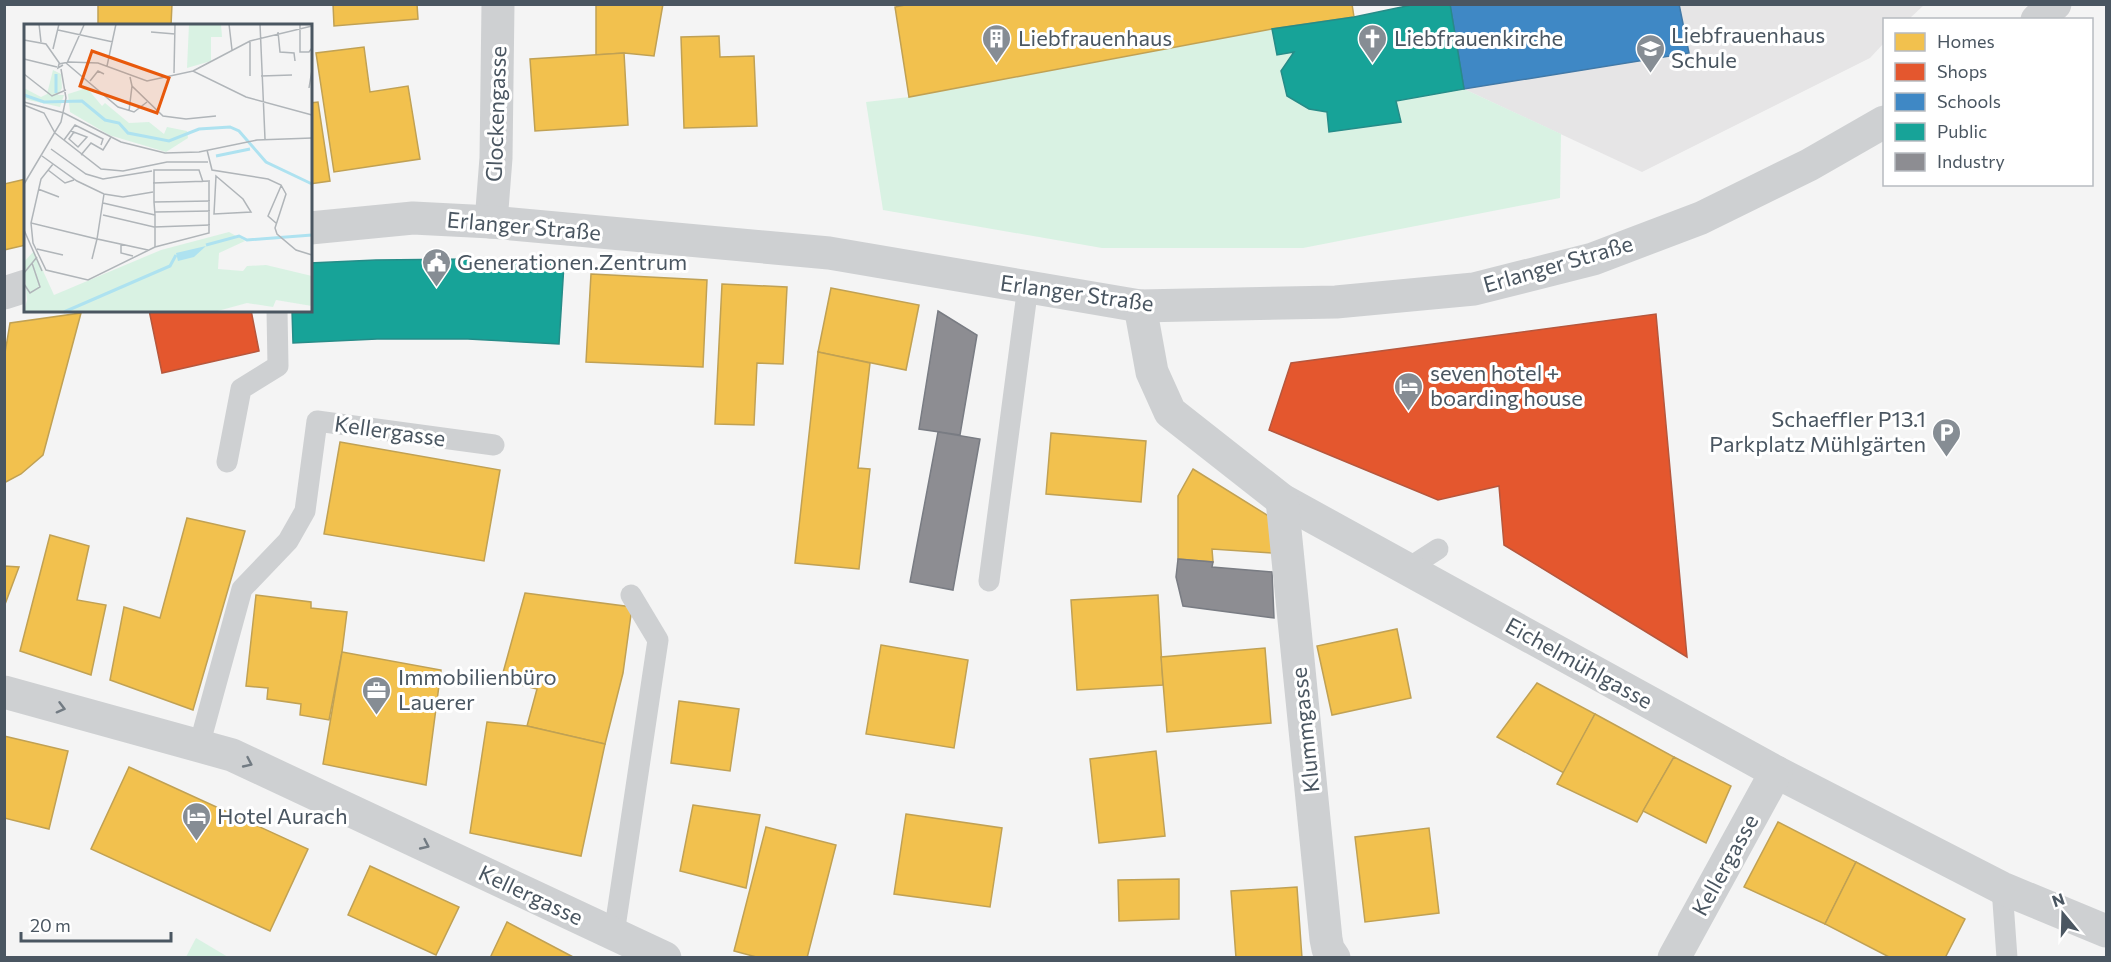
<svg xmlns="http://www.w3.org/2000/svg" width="2111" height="962" viewBox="0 0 2111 962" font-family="Commissioner,sans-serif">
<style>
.education{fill:#e6e5e6}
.green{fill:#d9f2e3}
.homes{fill:#f2c14e;stroke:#c0a154;stroke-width:1.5}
.shops{fill:#e4572e;stroke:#b6573d;stroke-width:1.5}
.schools{fill:#3f88c5;stroke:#4279a7;stroke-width:1.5}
.public{fill:#17a398;stroke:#268c88;stroke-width:1.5}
.industry{fill:#8d8d92;stroke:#797c83;stroke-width:1.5}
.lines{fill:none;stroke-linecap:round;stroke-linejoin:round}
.service{stroke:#ced0d2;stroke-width:21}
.minor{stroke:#ced0d2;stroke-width:33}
.oneway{stroke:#727b83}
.labels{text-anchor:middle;stroke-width:6;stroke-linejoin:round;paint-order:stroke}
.poi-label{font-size:22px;fill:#4a5661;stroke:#fff;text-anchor:start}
.street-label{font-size:22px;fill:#4a5661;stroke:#fff}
.inset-river{fill:none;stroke:#aee2f0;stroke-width:3}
.inset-road{fill:none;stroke:#b0b5b9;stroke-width:1.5}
.view{fill:#e8590c;fill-opacity:0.15;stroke:#e8590c;stroke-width:3}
.inset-edge{fill:none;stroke:#4a5661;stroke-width:3}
</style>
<rect width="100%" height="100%" fill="#f4f4f4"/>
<path class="education" d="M 1450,5 L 1924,5 L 1909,19 L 1884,20 L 1884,43 L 1870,58 L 1642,172 L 1464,89 Z"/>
<g class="green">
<path d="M 1272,29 L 1277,55 L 1294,52 L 1281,71 L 1287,96 L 1309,109 L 1327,112 L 1329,132 L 1400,122 L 1396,101 L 1464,89 L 1561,134 L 1560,198 L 1303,248 L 1102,248 L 883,210 L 866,102 L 909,97 Z"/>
<path d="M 196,938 L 228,957 L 186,957 Z"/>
</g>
<g class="homes">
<path d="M 98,4 L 172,4 L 171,26 L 98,26 Z"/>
<path d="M 333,4 L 417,4 L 418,19 L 334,26 Z"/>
<path d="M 596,4 L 663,4 L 654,56 L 624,53 L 596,55 Z"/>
<path d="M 910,4 L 1352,4 L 1354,17 L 1272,29 L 909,97 L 895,7 Z"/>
<path d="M 719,36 L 720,57 L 754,56 L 757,126 L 684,128 L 681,37 Z"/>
<path d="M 364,47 L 370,92 L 408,86 L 420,159 L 334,172 L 316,53 Z"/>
<path d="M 624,53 L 628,125 L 535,131 L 530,59 Z"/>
<path d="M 318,102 L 330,181 L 310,184 L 310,103 Z"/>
<path d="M 26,179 L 26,245 L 4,250 L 4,184 Z"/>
<path d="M 591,274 L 707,280 L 703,367 L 586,362 Z"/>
<path d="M 722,284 L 787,287 L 783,364 L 757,363 L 754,425 L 715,424 Z"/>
<path d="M 831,288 L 919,305 L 906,370 L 818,352 Z"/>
<path d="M 81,313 L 43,455 L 21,474 L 4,483 L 4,359 L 10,323 Z"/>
<path d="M 818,352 L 870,363 L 858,468 L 870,469 L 859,569 L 795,563 Z"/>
<path d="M 1051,433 L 1146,441 L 1141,502 L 1046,494 Z"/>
<path d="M 340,442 L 500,470 L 484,561 L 324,534 Z"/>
<path d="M 1193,469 L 1275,520 L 1273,553 L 1212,549 L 1213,562 L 1178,559 L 1178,496 Z"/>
<path d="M 187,518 L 245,531 L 193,710 L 110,680 L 124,607 L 160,618 Z"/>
<path d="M 50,535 L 89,546 L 77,600 L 106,605 L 91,675 L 20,651 Z"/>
<path d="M 4,566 L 19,567 L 4,607 Z"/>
<path d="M 525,593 L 632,607 L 623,673 L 605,744 L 527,726 L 537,689 L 501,680 Z"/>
<path d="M 256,595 L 311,602 L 311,608 L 347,612 L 342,652 L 329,720 L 300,715 L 301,704 L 267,699 L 268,688 L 246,686 Z"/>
<path d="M 1158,595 L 1163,685 L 1077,690 L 1071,600 Z"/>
<path d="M 1397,629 L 1411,698 L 1332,715 L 1317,646 Z"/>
<path d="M 881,645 L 968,660 L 954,748 L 866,734 Z"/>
<path d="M 1265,648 L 1271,723 L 1167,732 L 1161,657 Z"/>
<path d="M 342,652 L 441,670 L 426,785 L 323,764 Z"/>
<path d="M 1537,683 L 1595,714 L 1564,773 L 1497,737 Z"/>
<path d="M 679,701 L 739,709 L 730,771 L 671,763 Z"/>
<path d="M 1595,714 L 1674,757 L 1637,822 L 1557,784 Z"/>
<path d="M 487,722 L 527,726 L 605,744 L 581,856 L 470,833 Z"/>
<path d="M 4,736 L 68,751 L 49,829 L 4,818 Z"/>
<path d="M 1156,751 L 1165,836 L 1099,843 L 1090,759 Z"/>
<path d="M 1674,757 L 1731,786 L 1706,843 L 1643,811 Z"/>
<path d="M 129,767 L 308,849 L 270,931 L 91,849 Z"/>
<path d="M 693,805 L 760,815 L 746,888 L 680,871 Z"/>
<path d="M 906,814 L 1002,828 L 990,907 L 894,894 Z"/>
<path d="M 1778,822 L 1856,862 L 1825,924 L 1744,887 Z"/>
<path d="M 766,827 L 836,845 L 807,958 L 760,958 L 734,951 Z"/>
<path d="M 1429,828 L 1439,913 L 1365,922 L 1355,837 Z"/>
<path d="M 1856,862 L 1965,919 L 1945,958 L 1891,958 L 1825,924 Z"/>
<path d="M 370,866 L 459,907 L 436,955 L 348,915 Z"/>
<path d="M 1179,879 L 1179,919 L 1119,921 L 1118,880 Z"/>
<path d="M 1297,887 L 1302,958 L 1236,958 L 1231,891 Z"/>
<path d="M 507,922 L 575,958 L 490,958 Z"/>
</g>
<g class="shops">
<path d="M 149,310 L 251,310 L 259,351 L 162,373 Z"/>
<path d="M 1656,314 L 1687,657 L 1504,545 L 1499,486 L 1438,500 L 1269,430 L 1291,363 Z"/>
</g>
<path class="schools" d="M 1450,4 L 1679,4 L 1689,53 L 1464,89 Z"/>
<g class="public">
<path d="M 1416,4 L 1450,4 L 1464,89 L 1396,101 L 1401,122 L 1329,132 L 1327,112 L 1309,109 L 1287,96 L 1281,71 L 1294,52 L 1277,55 L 1272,29 L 1354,17 Z"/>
<path d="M 470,259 L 564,264 L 559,344 L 468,339 L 377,339 L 293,343 L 292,310 L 310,310 L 310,263 L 376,260 Z"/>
</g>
<g class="industry">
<path d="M 938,311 L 977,335 L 960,435 L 919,429 Z"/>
<path d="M 938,432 L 980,439 L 953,590 L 910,582 Z"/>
<path d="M 1178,559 L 1213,562 L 1212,567 L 1272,572 L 1274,618 L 1183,606 L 1176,577 Z"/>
</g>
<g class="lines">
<g class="service">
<path d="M 227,462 L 241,389 L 278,366 L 277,310"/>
<path d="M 1407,569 L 1438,549"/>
<path d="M 989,581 L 1028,286"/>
<path d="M 199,746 L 242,589 L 288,541 L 305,511 L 317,421 L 494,445"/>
<path d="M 2002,888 L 2007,958"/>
<path d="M 614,934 L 658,640 L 631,595"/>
</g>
<g class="minor">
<path d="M 2037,20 L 2055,4"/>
<path d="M 491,222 L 496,158 L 498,4"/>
<path d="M 310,228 L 413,218 L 491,222 L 829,253 L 1140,306 L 1336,302 L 1474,289 L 1593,259 L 1701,218 L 1809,165 L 1884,122"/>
<path d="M 4,293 L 26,286"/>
<path d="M 1140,306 L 1152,372 L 1170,412 L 1282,500 L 1776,772 L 2002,888 L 2106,931"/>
<path d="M 1282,500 L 1326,939 L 1328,949 L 1334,958"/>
<path d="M 4,692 L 232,755 L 665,958"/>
<path d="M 1674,958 L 1776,772"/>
</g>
</g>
<defs><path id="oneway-chevron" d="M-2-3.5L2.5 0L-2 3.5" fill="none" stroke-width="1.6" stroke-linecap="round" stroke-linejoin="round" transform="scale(1.5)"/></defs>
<g class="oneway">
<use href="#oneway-chevron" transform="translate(61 708) rotate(15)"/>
<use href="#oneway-chevron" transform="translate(248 763) rotate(25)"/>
<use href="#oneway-chevron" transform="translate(425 845) rotate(25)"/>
</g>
<defs>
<symbol id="building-pin" viewBox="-11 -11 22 30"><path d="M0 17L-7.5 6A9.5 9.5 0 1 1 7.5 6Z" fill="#868d94" stroke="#fff"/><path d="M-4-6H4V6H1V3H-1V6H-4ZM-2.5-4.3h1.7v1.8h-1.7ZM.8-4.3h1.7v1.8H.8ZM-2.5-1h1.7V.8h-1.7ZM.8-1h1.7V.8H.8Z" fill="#fff"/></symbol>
<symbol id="church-pin" viewBox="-11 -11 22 30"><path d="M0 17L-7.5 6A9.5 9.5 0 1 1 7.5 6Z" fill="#868d94" stroke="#fff"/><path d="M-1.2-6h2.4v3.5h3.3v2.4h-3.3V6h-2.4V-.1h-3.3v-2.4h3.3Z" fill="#fff"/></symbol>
<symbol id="school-pin" viewBox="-11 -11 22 30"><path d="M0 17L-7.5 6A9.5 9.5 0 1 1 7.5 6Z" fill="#868d94" stroke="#fff"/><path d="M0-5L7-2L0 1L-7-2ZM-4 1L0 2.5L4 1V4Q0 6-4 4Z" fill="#fff"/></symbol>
<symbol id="civic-pin" viewBox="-11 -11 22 30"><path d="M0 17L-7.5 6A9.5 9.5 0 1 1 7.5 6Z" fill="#868d94" stroke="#fff"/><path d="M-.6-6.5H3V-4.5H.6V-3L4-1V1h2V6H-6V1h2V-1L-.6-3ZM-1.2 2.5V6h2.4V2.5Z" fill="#fff"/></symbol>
<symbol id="hotel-pin" viewBox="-11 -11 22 30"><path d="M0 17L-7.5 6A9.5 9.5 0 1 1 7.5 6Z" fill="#868d94" stroke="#fff"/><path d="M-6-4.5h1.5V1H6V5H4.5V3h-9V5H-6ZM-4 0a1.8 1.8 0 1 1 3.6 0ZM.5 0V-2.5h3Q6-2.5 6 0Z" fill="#fff"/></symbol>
<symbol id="parking-pin" viewBox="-11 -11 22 30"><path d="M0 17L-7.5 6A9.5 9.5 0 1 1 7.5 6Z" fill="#868d94" stroke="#fff"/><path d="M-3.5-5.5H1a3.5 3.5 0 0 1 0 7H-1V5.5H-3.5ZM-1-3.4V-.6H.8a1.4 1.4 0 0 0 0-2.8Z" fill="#fff"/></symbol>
<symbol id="office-pin" viewBox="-11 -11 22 30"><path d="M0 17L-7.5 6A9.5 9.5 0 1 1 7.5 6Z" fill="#868d94" stroke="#fff"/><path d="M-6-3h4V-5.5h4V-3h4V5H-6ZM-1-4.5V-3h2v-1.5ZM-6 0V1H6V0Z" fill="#fff"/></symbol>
</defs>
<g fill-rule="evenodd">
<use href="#building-pin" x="980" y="22" width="33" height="45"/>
<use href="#church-pin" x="1356" y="22" width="33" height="45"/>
<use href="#school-pin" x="1634" y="32" width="33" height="45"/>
<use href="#civic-pin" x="420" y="246" width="33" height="45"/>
<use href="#hotel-pin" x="1392" y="370" width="33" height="45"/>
<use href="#parking-pin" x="1930" y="416" width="33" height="45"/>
<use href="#office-pin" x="360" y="674" width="33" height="45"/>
<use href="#hotel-pin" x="180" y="800" width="33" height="45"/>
</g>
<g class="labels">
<g class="poi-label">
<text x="1671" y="43">Liebfrauenhaus<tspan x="1671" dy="25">Schule</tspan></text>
<text x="1018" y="46">Liebfrauenhaus</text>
<text x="1394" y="46">Liebfrauenkirche</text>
<text x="457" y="270">Generationen.Zentrum</text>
<text x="1430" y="381">seven hotel +<tspan x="1430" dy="25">boarding house</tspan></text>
<text x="1926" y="427" text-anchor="end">Schaeffler P13.1<tspan x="1926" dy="25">Parkplatz Mühlgärten</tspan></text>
<text x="398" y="685">Immobilienbüro<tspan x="398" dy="25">Lauerer</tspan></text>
<text x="217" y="824">Hotel Aurach</text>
</g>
<g class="street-label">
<text transform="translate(496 114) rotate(-88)" y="8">Glockengasse</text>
<text transform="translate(524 226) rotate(5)" y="8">Erlanger Straße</text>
<text transform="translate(1558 264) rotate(-16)" y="8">Erlanger Straße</text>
<text transform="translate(1077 293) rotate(8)" y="8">Erlanger Straße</text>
<text transform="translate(390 431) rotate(8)" y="8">Kellergasse</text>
<text transform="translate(1579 663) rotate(29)" y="8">Eichelmühlgasse</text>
<text transform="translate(1305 730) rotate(-96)" y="8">Klummgasse</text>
<text transform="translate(1725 865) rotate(-61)" y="8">Kellergasse</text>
<text transform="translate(531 895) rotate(25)" y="8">Kellergasse</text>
</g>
</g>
<g transform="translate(24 24)">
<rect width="288" height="288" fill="#f4f4f4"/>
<path d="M 165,0 L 197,0 L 198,13 L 187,13 L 187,37 L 163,44 ZM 29,46 L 37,50 L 38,64 L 34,71 L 40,71 L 36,83 L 0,75 L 0,64 L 17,73 L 23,70 ZM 63,64 L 78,82 L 81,79 L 105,99 L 125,98 L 140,110 L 143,103 L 163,107 L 164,114 L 142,128 L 85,111 L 46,88 L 44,70 ZM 205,208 L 221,217 L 195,229 L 194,245 L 219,247 L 223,242 L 242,241 L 288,252 L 288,282 L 252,276 L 249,283 L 223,279 L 190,288 L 0,288 L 3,276 L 0,238 L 10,227 L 30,271 L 137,226 Z" fill="#d9f2e3"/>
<path d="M 182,222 L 170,233 L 154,237 L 152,229 Z" fill="#aee2f0"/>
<path class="inset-river" d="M 32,69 L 32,50M 0,71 L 20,78 L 58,77 L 81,96 L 95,99 L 104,109 L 145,117 L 175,105 L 206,103 L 215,107 L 242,138 L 288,160M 192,132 L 226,125M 182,221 L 215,212 L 223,216 L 288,211M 40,288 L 146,242 L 152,231"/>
<path class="inset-road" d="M 15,0 L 17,18M 205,0 L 208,26M 236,0 L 241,115M 276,0 L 276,28 L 285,28 L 288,24M 34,6 L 89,18M 127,8 L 151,10M 254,8 L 256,28 L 270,29 L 271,37M 0,16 L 22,20 L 36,40M 226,18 L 226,52M 29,25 L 35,0M 0,35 L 33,43M 42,39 L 94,83 L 110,88 L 123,78M 43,39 L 60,1M 39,41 L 34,44 L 35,40 L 45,38 L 74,39 L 123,57 L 169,47 L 222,73 L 288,91M 83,42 L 92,0M 169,47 L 226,17 L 288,2M 150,49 L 151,0M 0,50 L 28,72 L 42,66M 237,52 L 268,51M 106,53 L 108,62 L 139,92 L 162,95 L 192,92M 66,57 L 74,47 L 80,50M 285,64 L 288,46M 0,78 L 40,89 L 97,118 L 141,129 L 175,128 L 233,116 L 288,114M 0,81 L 20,89 L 31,109 L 77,145 L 99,147 L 143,138 L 184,138M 105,87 L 108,62M 47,107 L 63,113 L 54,123 L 45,115 L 50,108M 40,116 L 51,101 L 79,115 L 77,121M 27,125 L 62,150 L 79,155 L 128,147M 183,126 L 188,146 L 244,155 L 257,161 L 262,170 L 251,204 L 253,210 L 272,226 L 288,231M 57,131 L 67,119 L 79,126 L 87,113M 18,132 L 53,157 L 80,170 L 99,173 L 129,168M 29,140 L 17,155 L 7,199 L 73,215 L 80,170M 24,146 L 41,159 L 50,156M 192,152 L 219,175 L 227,188 L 190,190 ZM 179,158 L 175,146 L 130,146 L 130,178 L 186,177M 129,159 L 186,157M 0,160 L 37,98 L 42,74 L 37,45M 14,165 L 35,173M 79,179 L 131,191 L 130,178M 131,188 L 186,187M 79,191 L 130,203 L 186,201M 131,191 L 131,223 L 185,209 L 185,158M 7,199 L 9,219 L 22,246 L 64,256 L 131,223M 252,199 L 244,192 L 257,162M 0,206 L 18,247M 97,220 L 97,229 L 109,232M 13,225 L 39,231M 68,235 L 73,215 L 124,226M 0,249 L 13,233M 0,260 L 6,269 L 16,263 L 8,239"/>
<path class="view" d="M 68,27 L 145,54 L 133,89 L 56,62 Z"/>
<rect width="288" height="288" class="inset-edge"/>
</g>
<rect width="2111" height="962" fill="none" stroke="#4a5661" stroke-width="12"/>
<rect x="1883" y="18" width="210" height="168" fill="#ffffff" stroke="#b7bbc0" stroke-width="1.5"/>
<rect x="1895" y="33" width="30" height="18" fill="#f2c14e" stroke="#b7bbc0" stroke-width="1.5"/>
<text x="1937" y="48" font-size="18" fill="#4a5661">Homes</text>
<rect x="1895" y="63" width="30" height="18" fill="#e4572e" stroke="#b7bbc0" stroke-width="1.5"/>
<text x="1937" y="78" font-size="18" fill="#4a5661">Shops</text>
<rect x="1895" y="93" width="30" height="18" fill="#3f88c5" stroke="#b7bbc0" stroke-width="1.5"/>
<text x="1937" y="108" font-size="18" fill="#4a5661">Schools</text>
<rect x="1895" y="123" width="30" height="18" fill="#17a398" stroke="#b7bbc0" stroke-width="1.5"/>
<text x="1937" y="138" font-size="18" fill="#4a5661">Public</text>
<rect x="1895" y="153" width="30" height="18" fill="#8d8d92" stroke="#b7bbc0" stroke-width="1.5"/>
<text x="1937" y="168" font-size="18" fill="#4a5661">Industry</text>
<g transform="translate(2063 914) rotate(341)" stroke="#ffffff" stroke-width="4.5" paint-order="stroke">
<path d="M0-4.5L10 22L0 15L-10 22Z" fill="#4a5661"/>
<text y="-9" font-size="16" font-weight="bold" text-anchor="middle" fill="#4a5661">N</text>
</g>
<path d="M21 932v9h150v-9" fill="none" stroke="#4a5661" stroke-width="3"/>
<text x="30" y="932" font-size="18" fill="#4a5661" stroke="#ffffff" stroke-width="4.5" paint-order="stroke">20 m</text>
</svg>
